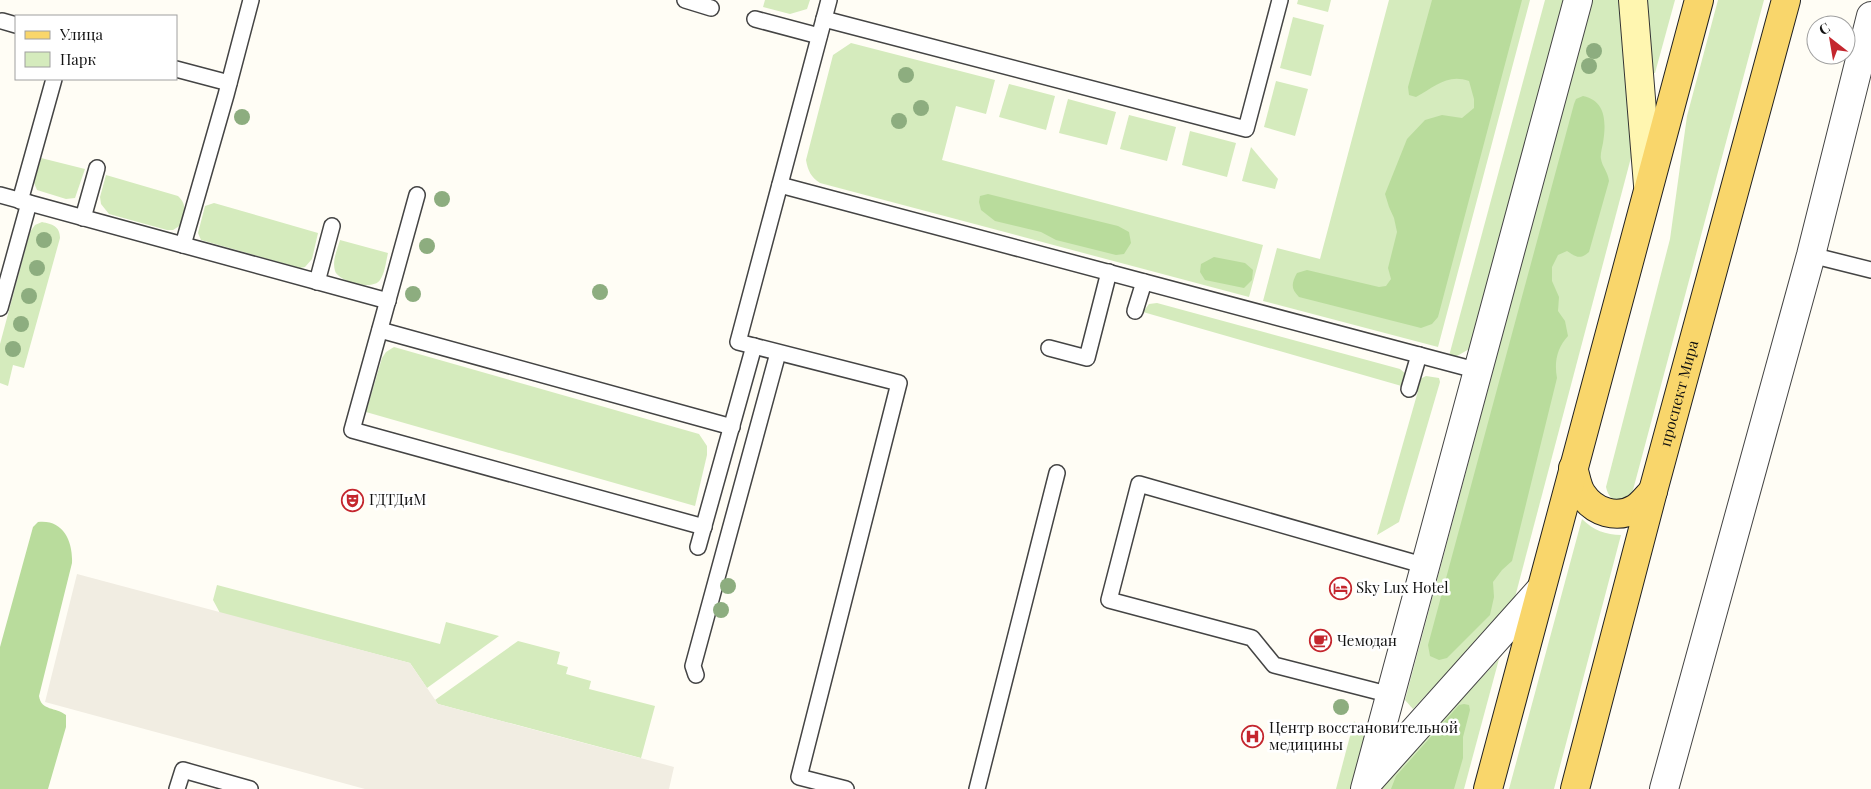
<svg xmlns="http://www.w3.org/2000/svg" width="1871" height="789" viewBox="0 0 1871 789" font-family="'Playfair Display',serif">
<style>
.green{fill:#d5ebbd}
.forest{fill:#b9dc9c}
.plaza{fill:#f1ede2}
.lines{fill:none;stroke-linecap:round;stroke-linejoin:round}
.lane-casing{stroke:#444;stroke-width:18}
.street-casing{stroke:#444;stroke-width:30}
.secondary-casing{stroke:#333;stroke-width:30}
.primary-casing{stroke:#222;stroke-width:30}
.lane{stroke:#fff;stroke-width:15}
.street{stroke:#fff;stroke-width:28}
.secondary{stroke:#fff6b0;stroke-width:28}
.primary{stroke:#f9d66b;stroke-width:28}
.tree{fill:#8dad7f}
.labels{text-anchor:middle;stroke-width:5;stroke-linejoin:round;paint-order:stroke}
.street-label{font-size:15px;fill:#111;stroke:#fff}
.poi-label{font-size:15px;fill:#111;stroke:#fff;text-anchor:start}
</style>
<rect width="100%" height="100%" fill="#fffdf5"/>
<g class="green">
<path d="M 765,0 L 810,0 L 807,9 L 790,14 L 763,7 Z"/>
<path d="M 1298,0 L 1331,0 L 1328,12 L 1297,4 Z"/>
<path d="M 1389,0 L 1530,0 L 1438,347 L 1263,301 L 1277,248 L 1320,259 Z"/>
<path d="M 1545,0 L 1565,0 L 1471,348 L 1457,356 L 1449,356 Z"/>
<path d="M 1592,0 L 1620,0 L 1633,150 L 1514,601 L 1413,709 L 1405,700 Z"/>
<path d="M 1646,0 L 1675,0 L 1655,73 L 1653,73 Z"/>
<path d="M 1718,0 L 1764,0 L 1633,490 C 1623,504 1610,505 1606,487 L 1670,239 L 1687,116 Z"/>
<path d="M 1293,17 L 1324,25 L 1311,76 L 1280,68 Z"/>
<path d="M 851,43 L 995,80 L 986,114 L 956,106 L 942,160 L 1263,245 L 1249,297 L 820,183 C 811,177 808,171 806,160 L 833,55 Z"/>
<path d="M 1276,81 L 1308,89 L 1295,136 L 1264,127 Z"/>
<path d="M 1009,84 L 1055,96 L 1046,130 L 999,117 Z"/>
<path d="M 1068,99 L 1116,112 L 1107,145 L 1059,133 Z"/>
<path d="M 1129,115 L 1176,127 L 1167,161 L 1120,149 Z"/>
<path d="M 1190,131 L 1236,143 L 1227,177 L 1182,165 Z"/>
<path d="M 1251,147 L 1278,179 L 1275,189 L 1242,181 Z"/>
<path d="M 41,158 L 85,169 L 75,198 L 66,199 L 37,190 L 34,183 Z"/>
<path d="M 106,175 L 178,196 C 188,205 184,214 181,225 L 173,230 L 167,230 L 109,214 L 101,204 L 100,197 Z"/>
<path d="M 214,203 L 318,233 L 312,259 L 305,267 L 300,268 L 201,240 L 198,233 L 204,210 L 205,206 Z"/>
<path d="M 42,222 C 52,224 60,226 60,238 L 24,368 L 13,365 L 8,386 L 0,383 L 0,344 L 30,232 L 35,225 Z"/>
<path d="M 340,240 L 388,253 C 386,261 385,273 380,280 C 373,291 339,282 335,271 C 332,261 337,250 340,240 Z"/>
<path d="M 1157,303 L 1400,369 L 1407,375 L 1405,387 L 1143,312 L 1149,304 Z"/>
<path d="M 394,347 L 699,434 L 707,446 L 707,455 L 695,506 L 366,412 L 382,358 L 386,352 Z"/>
<path d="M 1426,376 L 1439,378 L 1440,382 L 1399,522 L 1377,535 L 1418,391 L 1416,390 L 1420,379 Z"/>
<path d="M 1582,519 C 1593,530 1606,535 1621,535 L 1554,789 L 1509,789 Z"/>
<path d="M 217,585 L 440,644 L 446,622 L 499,636 L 427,688 L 410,663 L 220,613 L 213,600 Z"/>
<path d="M 518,641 L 560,652 L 557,664 L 568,667 L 566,674 L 591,681 L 589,689 L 655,706 L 641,758 L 438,704 L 435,700 Z"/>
<path d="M 1499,659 L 1464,789 L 1379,789 L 1379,788 Z"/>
<path d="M 1354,721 L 1366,737 L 1353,789 L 1336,789 Z"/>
</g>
<g class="forest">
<path d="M 1432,0 L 1522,0 L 1438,317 L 1432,324 L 1421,328 L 1299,297 C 1291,289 1291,284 1297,273 L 1307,270 L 1379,287 L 1386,286 L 1391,279 L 1388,268 L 1397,232 L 1394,218 L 1389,207 L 1385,194 L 1407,139 L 1425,120 L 1442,115 L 1462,118 L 1474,108 L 1474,99 L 1469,81 C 1448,73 1434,87 1416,97 L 1409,95 L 1408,87 Z"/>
<path d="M 1583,96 C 1607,101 1606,124 1603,143 C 1602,148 1600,155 1601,159 C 1602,166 1608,172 1609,181 L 1589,252 C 1580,260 1576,257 1567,251 L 1558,255 L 1552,267 L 1552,281 L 1559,297 L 1558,311 L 1565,321 L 1568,336 C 1557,348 1554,362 1557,378 L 1512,561 L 1502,570 L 1493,582 L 1494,597 L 1490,615 L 1447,658 L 1439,660 L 1430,656 L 1428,645 L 1574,104 L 1576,99 Z"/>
<path d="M 988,194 L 1118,226 L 1129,232 L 1131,243 L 1124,254 L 1116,255 L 1056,240 L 1041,232 L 995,221 L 981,210 L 979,202 L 980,196 Z"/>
<path d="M 1214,257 L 1245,263 L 1253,270 L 1252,280 L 1244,288 L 1205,280 L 1200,272 L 1201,264 Z"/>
<path d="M 38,522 C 63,519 73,541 72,563 L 39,696 C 41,711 56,707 66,715 L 66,727 L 48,789 L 0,789 L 0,647 L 33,527 Z"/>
<path d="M 1464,704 L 1469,705 L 1470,710 L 1463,737 L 1463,758 L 1454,789 L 1391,789 L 1396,776 L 1459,705 Z"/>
</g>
<path class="plaza" d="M 77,574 L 410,663 L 438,704 L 674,767 L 669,789 L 365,789 L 45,702 Z"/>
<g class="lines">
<defs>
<g id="lane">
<path d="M 685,0 L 711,8"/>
<path d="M 829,0 L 738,342 L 899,383 L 799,777 L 846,789"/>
<path d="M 755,19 L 819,36"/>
<path d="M 824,19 L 1246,129 L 1280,0"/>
<path d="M 2,21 L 16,25"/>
<path d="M 176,69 L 229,83"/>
<path d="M 780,185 L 1479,371"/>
<path d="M 0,195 L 388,301"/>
<path d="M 417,195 L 352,430 L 704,527"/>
<path d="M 20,201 L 54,79"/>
<path d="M 83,218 L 97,168"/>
<path d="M 183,245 L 226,95 L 251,0"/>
<path d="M 1811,255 L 1871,270"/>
<path d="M 317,282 L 332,226"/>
<path d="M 0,308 L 29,203"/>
<path d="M 1135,311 L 1144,282"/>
<path d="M 380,330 L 732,427"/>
<path d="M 1049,348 L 1087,358 L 1109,272"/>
<path d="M 1409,389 L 1419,355"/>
<path d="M 698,547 L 754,346"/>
<path d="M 696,675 L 693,666 L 778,353"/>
<path d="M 1391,695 L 1274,665 L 1252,638 L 1109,600 L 1139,484 L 1426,566"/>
<path d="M 177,789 L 183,770 L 250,789"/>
<path d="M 977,789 L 1057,473"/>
</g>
<g id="street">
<path d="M 1371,779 L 1540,590"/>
<path d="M 1365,789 L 1578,0"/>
<path d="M 1664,789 L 1811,255 L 1871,16"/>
</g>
<path id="secondary" d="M 1633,0 L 1648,185"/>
<g id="primary">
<path d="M 1573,468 C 1576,476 1577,487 1582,494 C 1594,512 1617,520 1636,508 C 1642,504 1648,496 1653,491"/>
<path d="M 1488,789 L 1699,0"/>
<path id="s1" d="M 1575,789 L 1653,491 L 1786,0"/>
</g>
</defs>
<use href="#lane" class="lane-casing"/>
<use href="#street" class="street-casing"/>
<use href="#secondary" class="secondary-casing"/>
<use href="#primary" class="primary-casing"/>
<use href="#lane" class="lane"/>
<use href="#street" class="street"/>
<use href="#secondary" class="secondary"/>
<use href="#primary" class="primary"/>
</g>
<g class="tree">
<circle cx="1594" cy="51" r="8"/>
<circle cx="1589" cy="66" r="8"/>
<circle cx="906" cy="75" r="8"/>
<circle cx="921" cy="108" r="8"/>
<circle cx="242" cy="117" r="8"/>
<circle cx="899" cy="121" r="8"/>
<circle cx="442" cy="199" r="8"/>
<circle cx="44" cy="240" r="8"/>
<circle cx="427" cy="246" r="8"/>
<circle cx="37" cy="268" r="8"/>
<circle cx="600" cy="292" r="8"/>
<circle cx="413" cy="294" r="8"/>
<circle cx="29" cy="296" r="8"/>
<circle cx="21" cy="324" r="8"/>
<circle cx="13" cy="349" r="8"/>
<circle cx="728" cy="586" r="8"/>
<circle cx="721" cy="610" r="8"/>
<circle cx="1341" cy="707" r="8"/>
</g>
<defs>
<symbol id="theatre-ring" viewBox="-11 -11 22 22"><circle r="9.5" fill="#fff" stroke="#c4262e" stroke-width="1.5"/><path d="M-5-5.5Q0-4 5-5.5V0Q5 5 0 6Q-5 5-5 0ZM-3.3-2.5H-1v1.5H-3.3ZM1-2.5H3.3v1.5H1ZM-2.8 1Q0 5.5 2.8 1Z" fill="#c4262e"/></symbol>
<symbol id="hotel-ring" viewBox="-11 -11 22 22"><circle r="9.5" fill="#fff" stroke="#c4262e" stroke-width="1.5"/><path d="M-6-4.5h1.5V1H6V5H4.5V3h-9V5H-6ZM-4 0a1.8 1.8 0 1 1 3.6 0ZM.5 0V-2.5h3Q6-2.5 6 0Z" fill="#c4262e"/></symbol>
<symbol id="cafe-ring" viewBox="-11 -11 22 22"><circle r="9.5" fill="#fff" stroke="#c4262e" stroke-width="1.5"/><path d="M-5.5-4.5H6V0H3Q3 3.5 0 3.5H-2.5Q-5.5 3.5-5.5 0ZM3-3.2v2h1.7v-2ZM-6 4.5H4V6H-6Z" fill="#c4262e"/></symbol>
<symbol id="hospital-ring" viewBox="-11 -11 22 22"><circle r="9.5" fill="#fff" stroke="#c4262e" stroke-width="1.5"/><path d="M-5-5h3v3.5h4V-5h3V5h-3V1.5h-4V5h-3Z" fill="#c4262e"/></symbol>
</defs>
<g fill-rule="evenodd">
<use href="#theatre-ring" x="340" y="488" width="25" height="25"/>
<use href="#hotel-ring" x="1328" y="576" width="25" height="25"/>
<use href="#cafe-ring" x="1308" y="628" width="25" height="25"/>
<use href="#hospital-ring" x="1240" y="724" width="25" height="25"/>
</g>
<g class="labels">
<g class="street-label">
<text dy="5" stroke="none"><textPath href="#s1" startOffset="409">проспект Мира</textPath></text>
</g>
<g class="poi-label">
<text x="369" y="505">ГДТДиМ</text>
<text x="1356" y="593">Sky Lux Hotel</text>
<text x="1337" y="646">Чемодан</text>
<text x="1269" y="733">Центр восстановительной<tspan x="1269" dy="17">медицины</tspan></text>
</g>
</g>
<rect x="15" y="15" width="162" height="65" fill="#ffffff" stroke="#a0a0a0"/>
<rect x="25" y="31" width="25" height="8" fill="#f9d66b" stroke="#a0a0a0"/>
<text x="60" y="40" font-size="15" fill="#111111">Улица</text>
<rect x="25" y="52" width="25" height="15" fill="#d5ebbd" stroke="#a0a0a0"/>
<text x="60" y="65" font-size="15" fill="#111111">Парк</text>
<g transform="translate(1831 40) rotate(329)"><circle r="24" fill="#ffffff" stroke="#a0a0a0"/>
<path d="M0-4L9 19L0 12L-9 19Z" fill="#c4262e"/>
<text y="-8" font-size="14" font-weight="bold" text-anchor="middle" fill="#111111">С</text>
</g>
</svg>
